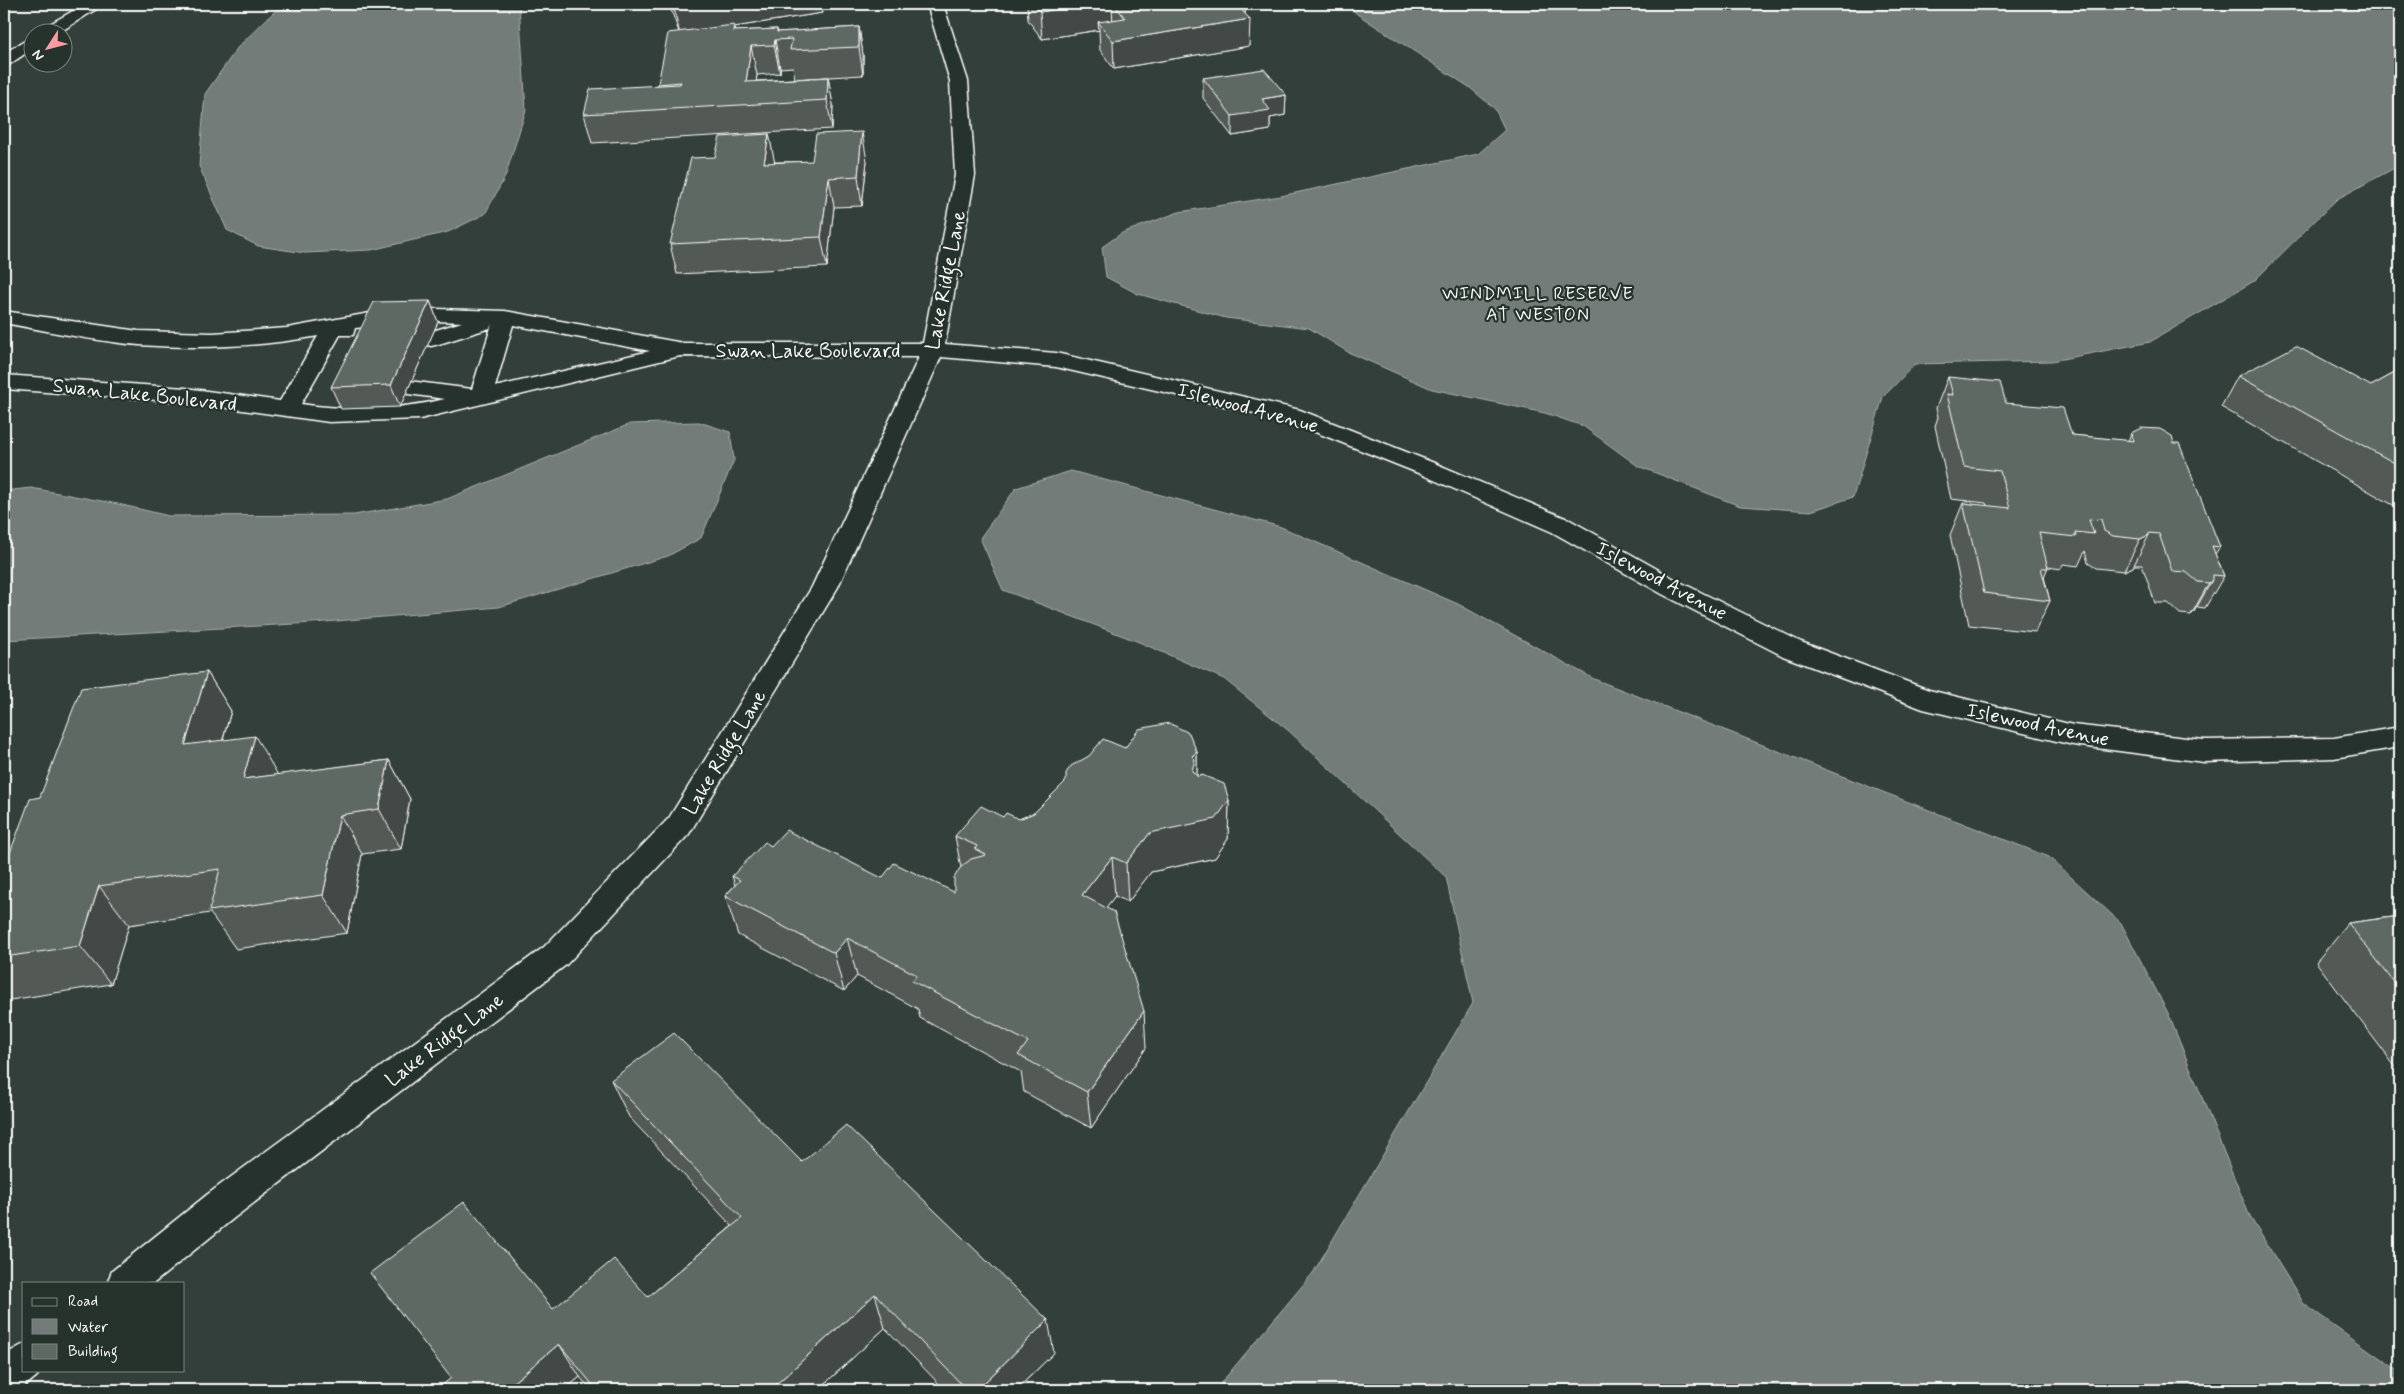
<svg xmlns="http://www.w3.org/2000/svg" width="2404" height="1394" viewBox="0 0 2404 1394" font-family="Mynerve,sans-serif">
<style>
.water{fill:#737b78;stroke:#abb0ae}
.lines{fill:none;stroke-linecap:round;stroke-linejoin:round}
.minor-casing{stroke:#fff;stroke-width:3}
.minor{fill:#26332d;fill-rule:evenodd}
.wall{fill:#525a56;stroke:#fff}
.shaded-wall{fill:#424a46;stroke:#fff}
.building{fill:#5f6964;stroke:#fff}
.labels{text-anchor:middle;stroke-width:4.5;stroke-linejoin:round;paint-order:stroke}
.far-neighbourhood-label{font-size:18px;letter-spacing:1px;fill:#fff;stroke:#26332d}
.street-label{font-size:20px;fill:#fff;stroke:#26332d}
</style>
<rect width="100%" height="100%" fill="#333f3a"/>
<filter id="ink" filterUnits="userSpaceOnUse"><feTurbulence type="fractalNoise" baseFrequency=".02" numOctaves="2"/><feDisplacementMap in="SourceGraphic" scale="10" xChannelSelector="R" yChannelSelector="G"/><feConvolveMatrix kernelMatrix="1 2 1 2 8 2 1 2 1" color-interpolation-filters="sRGB"/></filter>
<g filter="url(#ink)">
<g class="water">
<path d="M 282,4 L 519,4 L 526,110 L 505,177 L 485,214 L 448,232 L 371,250 L 305,253 L 258,246 L 227,230 L 199,166 L 205,94 L 238,47 Z"/>
<path d="M 1346,4 L 2400,4 L 2400,165 L 2337,199 L 2254,281 L 2150,342 L 2052,361 L 1915,364 L 1883,397 L 1853,497 L 1811,511 L 1740,506 L 1638,466 L 1583,426 L 1545,413 L 1432,389 L 1348,352 L 1309,328 L 1226,318 L 1138,294 L 1106,277 L 1102,247 L 1122,233 L 1179,212 L 1281,196 L 1478,154 L 1505,130 L 1495,109 L 1469,87 L 1357,14 Z"/>
<path d="M 699,422 L 730,432 L 734,460 L 701,538 L 668,556 L 499,607 L 313,623 L 4,640 L 4,491 L 31,488 L 118,504 L 169,516 L 354,515 L 447,499 L 630,424 Z"/>
<path d="M 1071,471 L 1281,527 L 1458,604 L 1594,679 L 2049,857 L 2121,923 L 2168,1013 L 2250,1217 L 2304,1304 L 2400,1372 L 2400,1390 L 1215,1390 L 1313,1273 L 1473,1003 L 1446,877 L 1289,731 L 1224,679 L 1139,642 L 1003,590 L 980,538 L 1016,488 Z"/>
</g>
<g class="lines">
<defs>
<g id="minor">
<path d="M 85,4 L 104,4 L 60,32 L 41,32 L 43,28 Z"/>
<path d="M 927,4 L 943,4 L 968,81 L 975,175 L 945,344 L 1056,353 L 1300,410 L 1434,463 L 1570,520 L 1680,582 L 1801,642 L 1929,690 L 2073,725 L 2204,740 L 2334,738 L 2400,727 L 2400,747 L 2334,758 L 2204,762 L 2073,745 L 1923,709 L 1783,656 L 1662,594 L 1552,532 L 1418,473 L 1285,420 L 1056,367 L 941,357 L 838,587 L 689,834 L 566,965 L 234,1218 L 154,1283 L 107,1283 L 112,1271 L 208,1194 L 544,947 L 669,818 L 812,587 L 919,357 L 680,356 L 420,419 L 329,422 L 185,402 L 4,389 L 4,375 L 185,388 L 280,401 L 318,336 C 259,347 198,349 139,345 C 94,341 48,331 4,323 L 4,311 L 138,331 L 213,333 L 287,328 L 370,313 L 436,309 L 505,311 L 683,343 L 923,343 L 955,175 L 950,81 ZM 436,321 L 462,322 L 423,334 L 420,339 L 423,344 L 431,346 L 439,344 L 490,328 L 492,324 L 472,389 L 409,381 L 401,383 L 398,388 L 401,393 L 445,399 C 399,410 347,411 301,404 L 340,335 L 353,335 L 355,328 ZM 513,325 L 650,351 L 495,387 Z"/>
<path d="M 32,37 L 32,49 L 10,64 L 4,65 L 4,53 Z"/>
<path d="M 24,1344 L 24,1370 L 40,1370 L 37,1376 L 20,1390 L 4,1390 L 4,1355 Z"/>
</g>
</defs>
<use href="#minor" class="minor-casing"/>
<use href="#minor" class="minor"/>
</g>
<g class="wall">
<path d="M 669,4 L 820,4 L 822,13 L 734,27 L 735,31 L 777,29 L 778,32 L 859,27 L 863,55 L 863,75 L 795,79 L 793,67 L 780,68 L 780,73 L 757,75 L 756,81 L 828,77 L 833,105 L 832,129 L 592,143 L 584,114 L 658,85 L 658,84 L 679,32 Z"/>
<path d="M 1027,4 L 1246,4 L 1245,13 L 1249,46 L 1114,69 L 1100,50 L 1099,30 L 1042,39 L 1028,20 Z"/>
<path d="M 1203,78 L 1286,95 L 1285,115 L 1270,118 L 1270,130 L 1232,136 L 1203,98 Z"/>
<path d="M 769,134 L 774,162 L 867,161 L 862,206 L 834,207 L 827,267 L 677,274 L 670,244 L 715,157 Z"/>
<path d="M 430,301 L 438,322 L 400,407 L 341,409 L 331,387 Z"/>
<path d="M 2400,370 L 2400,509 L 2221,407 L 2238,376 L 2371,386 Z"/>
<path d="M 1948,377 L 2006,403 L 2072,435 L 2128,441 L 2131,433 L 2174,443 L 2220,547 L 2215,554 L 2224,576 L 2205,608 L 2197,607 L 2191,615 L 2180,614 L 2168,603 L 2155,603 L 2142,565 L 2134,565 L 2133,567 L 2124,571 L 2096,568 L 2088,563 L 2085,551 L 2078,566 L 2063,564 L 2061,569 L 2048,567 L 2044,577 L 2050,601 L 2035,632 L 1969,625 L 1950,535 L 1963,503 L 1987,506 L 1986,503 L 1951,499 L 1935,426 L 1938,417 L 1936,408 Z"/>
<path d="M 207,672 L 231,711 L 223,740 L 278,775 L 389,760 L 410,799 L 401,849 L 362,854 L 347,933 L 236,949 L 210,913 L 129,925 L 111,984 L 4,1001 L 4,869 L 40,797 Z"/>
<path d="M 1125,748 L 1197,752 L 1197,776 L 1229,800 L 1228,839 L 1215,858 L 1151,872 L 1128,902 L 1115,896 L 1106,907 L 1146,1048 L 1091,1128 L 1024,1092 L 1021,1072 L 920,1018 L 918,1009 L 857,976 L 844,991 L 738,935 L 725,896 L 735,885 L 732,876 L 771,846 L 882,878 L 954,892 L 961,868 L 955,836 L 1003,817 L 1019,819 L 1034,813 Z"/>
<path d="M 2400,916 L 2400,1073 L 2316,962 L 2348,923 Z"/>
<path d="M 611,1080 L 802,1162 L 1054,1353 L 1016,1390 L 945,1390 L 885,1328 L 818,1390 L 591,1390 L 580,1377 L 564,1390 L 553,1309 L 648,1297 L 732,1226 L 629,1117 Z"/>
</g>
<g class="shaded-wall">
<path d="M 700,4 L 820,4 L 822,13 L 734,27 L 740,53 L 680,35 L 674,8 Z"/>
<path d="M 1090,4 L 1112,4 L 1113,28 L 1098,22 L 1099,30 L 1042,39 L 1040,12 Z"/>
<path d="M 1224,4 L 1246,4 L 1245,13 Z"/>
<path d="M 1250,19 L 1249,46 L 1114,69 L 1113,41 Z"/>
<path d="M 859,27 L 863,55 L 863,75 L 859,47 Z"/>
<path d="M 775,40 L 780,68 L 780,73 L 774,45 Z"/>
<path d="M 751,46 L 757,75 L 753,105 L 746,82 Z"/>
<path d="M 828,77 L 833,105 L 832,129 L 827,100 Z"/>
<path d="M 1286,95 L 1285,115 L 1270,118 L 1270,130 L 1232,136 L 1232,116 L 1262,99 Z"/>
<path d="M 862,132 L 867,161 L 862,206 L 858,176 Z"/>
<path d="M 769,134 L 775,164 L 764,163 Z"/>
<path d="M 829,178 L 834,207 L 827,267 L 821,237 Z"/>
<path d="M 430,301 L 438,322 L 400,407 L 391,385 Z"/>
<path d="M 2149,535 L 2133,567 L 2124,571 L 2140,539 Z"/>
<path d="M 2212,580 L 2194,612 L 2191,615 L 2209,583 Z"/>
<path d="M 207,672 L 231,711 L 210,784 L 185,745 Z"/>
<path d="M 255,736 L 278,775 L 243,779 Z"/>
<path d="M 1197,752 L 1197,792 L 1193,810 L 1192,756 Z"/>
<path d="M 389,760 L 410,799 L 401,849 L 379,809 Z"/>
<path d="M 1229,800 L 1228,839 L 1215,858 L 1151,872 L 1128,902 L 1126,863 L 1150,833 Z"/>
<path d="M 340,815 L 362,854 L 347,933 L 323,895 Z"/>
<path d="M 1112,857 L 1115,896 L 1085,934 L 1082,895 Z"/>
<path d="M 99,886 L 129,925 L 111,984 L 80,946 Z"/>
<path d="M 847,938 L 857,976 L 844,991 L 834,953 Z"/>
<path d="M 1144,1011 L 1146,1048 L 1091,1128 L 1087,1092 Z"/>
<path d="M 875,1294 L 885,1328 L 818,1390 L 770,1390 Z"/>
<path d="M 1048,1320 L 1054,1353 L 1016,1390 L 977,1390 Z"/>
<path d="M 559,1344 L 580,1377 L 564,1390 L 504,1390 Z"/>
</g>
<g class="building">
<path d="M 672,4 L 700,4 L 674,8 Z"/>
<path d="M 1034,4 L 1090,4 L 1040,12 Z"/>
<path d="M 1114,4 L 1236,4 L 1250,19 L 1113,41 L 1098,22 L 1125,18 Z"/>
<path d="M 734,25 L 733,31 L 777,29 L 777,32 L 859,27 L 859,47 L 790,50 L 792,39 L 775,40 L 774,45 L 751,46 L 746,82 L 828,77 L 827,100 L 584,114 L 590,89 L 680,84 L 681,82 L 658,84 L 668,33 Z"/>
<path d="M 1264,69 L 1286,95 L 1262,99 L 1270,110 L 1232,116 L 1203,78 Z"/>
<path d="M 862,132 L 858,176 L 829,178 L 821,237 L 670,244 L 691,158 L 715,157 L 720,137 L 769,134 L 764,163 L 812,161 L 816,134 Z"/>
<path d="M 430,301 L 391,385 L 331,387 L 374,302 Z"/>
<path d="M 2296,346 L 2371,386 L 2400,370 L 2400,466 L 2238,376 Z"/>
<path d="M 1948,377 L 2000,382 L 2006,403 L 2063,408 L 2072,435 L 2134,441 L 2131,433 L 2141,428 L 2160,429 L 2172,436 L 2174,443 L 2179,443 L 2220,547 L 2212,546 L 2224,576 L 2212,575 L 2212,580 L 2209,583 L 2198,582 L 2186,572 L 2172,571 L 2159,534 L 2149,533 L 2149,535 L 2140,539 L 2113,536 L 2104,531 L 2101,519 L 2089,520 L 2094,534 L 2075,532 L 2076,537 L 2039,533 L 2048,568 L 2041,568 L 2050,601 L 1984,593 L 1963,503 L 2010,508 L 2000,471 L 1964,467 L 1947,394 L 1953,395 Z"/>
<path d="M 207,672 L 185,745 L 255,736 L 243,779 L 389,760 L 379,809 L 340,815 L 323,895 L 209,911 L 220,869 L 99,886 L 80,946 L 4,957 L 4,869 L 30,799 L 40,797 L 81,688 Z"/>
<path d="M 1169,723 L 1189,733 L 1197,752 L 1192,756 L 1195,759 L 1192,771 L 1198,777 L 1202,775 L 1224,784 L 1229,800 L 1216,819 L 1150,833 L 1126,863 L 1112,857 L 1082,895 L 1114,912 L 1144,1011 L 1087,1092 L 1018,1055 L 1028,1042 L 912,981 L 917,975 L 847,938 L 834,953 L 725,896 L 740,880 L 732,876 L 765,842 L 771,846 L 786,830 L 882,878 L 894,863 L 954,892 L 954,878 L 960,868 L 971,859 L 986,855 L 975,849 L 977,846 L 955,836 L 981,806 L 1003,817 L 1006,813 L 1019,819 L 1034,813 L 1066,781 L 1066,773 L 1071,766 L 1089,756 L 1103,739 L 1125,748 L 1139,729 Z"/>
<path d="M 2400,916 L 2400,990 L 2348,923 Z"/>
<path d="M 674,1033 L 802,1162 L 846,1125 L 1048,1320 L 977,1390 L 967,1390 L 875,1294 L 770,1390 L 597,1390 L 559,1344 L 504,1390 L 436,1390 L 451,1378 L 370,1273 L 464,1202 L 553,1309 L 614,1259 L 648,1297 L 742,1218 L 611,1080 Z"/>
</g>
</g>
<g class="labels">
<g class="far-neighbourhood-label">
<text x="1538" y="299">WINDMILL RESERVE<tspan x="1538" dy="21">AT WESTON</tspan></text>
</g>
<g class="street-label">
<text transform="translate(945 280) rotate(-79)" y="7">Lake Ridge Lane</text>
<text x="808" y="357">Swan Lake Boulevard</text>
<text transform="translate(145 394) rotate(6)" y="7">Swan Lake Boulevard</text>
<text transform="translate(1248 407) rotate(15)" y="7">Islewood Avenue</text>
<text transform="translate(1662 580) rotate(28)" y="7">Islewood Avenue</text>
<text transform="translate(2038 724) rotate(12)" y="7">Islewood Avenue</text>
<text transform="translate(724 752) rotate(-59)" y="7">Lake Ridge Lane</text>
<text transform="translate(444 1039) rotate(-37)" y="7">Lake Ridge Lane</text>
</g>
</g>
<rect width="2404" height="1394" fill="none" stroke="#26332d" stroke-width="20"/>
<rect x="10" y="10" width="2384" height="1374" fill="none" stroke="#fff" stroke-width="2" filter="url(#ink)"/>
<rect x="22" y="1282" width="162" height="90" fill="#26332d" stroke="#7d8581"/>
<rect x="32" y="1298" width="25" height="8" fill="#26332d" stroke="#7d8581"/>
<text x="68" y="1306" font-size="15" fill="#ffffff">Road</text>
<rect x="32" y="1319" width="25" height="15" fill="#737b78" stroke="#7d8581"/>
<text x="68" y="1332" font-size="15" fill="#ffffff">Water</text>
<rect x="32" y="1344" width="25" height="15" fill="#5f6964" stroke="#7d8581"/>
<text x="68" y="1356" font-size="15" fill="#ffffff">Building</text>
<g transform="translate(48 48) rotate(234)"><circle r="24" fill="#26332d" stroke="#7d8581"/>
<path d="M0-4L9 19L0 12L-9 19Z" fill="#ff9aa2"/>
<text y="-8" font-size="14" font-weight="bold" text-anchor="middle" fill="#ffffff">N</text>
</g>
</svg>
